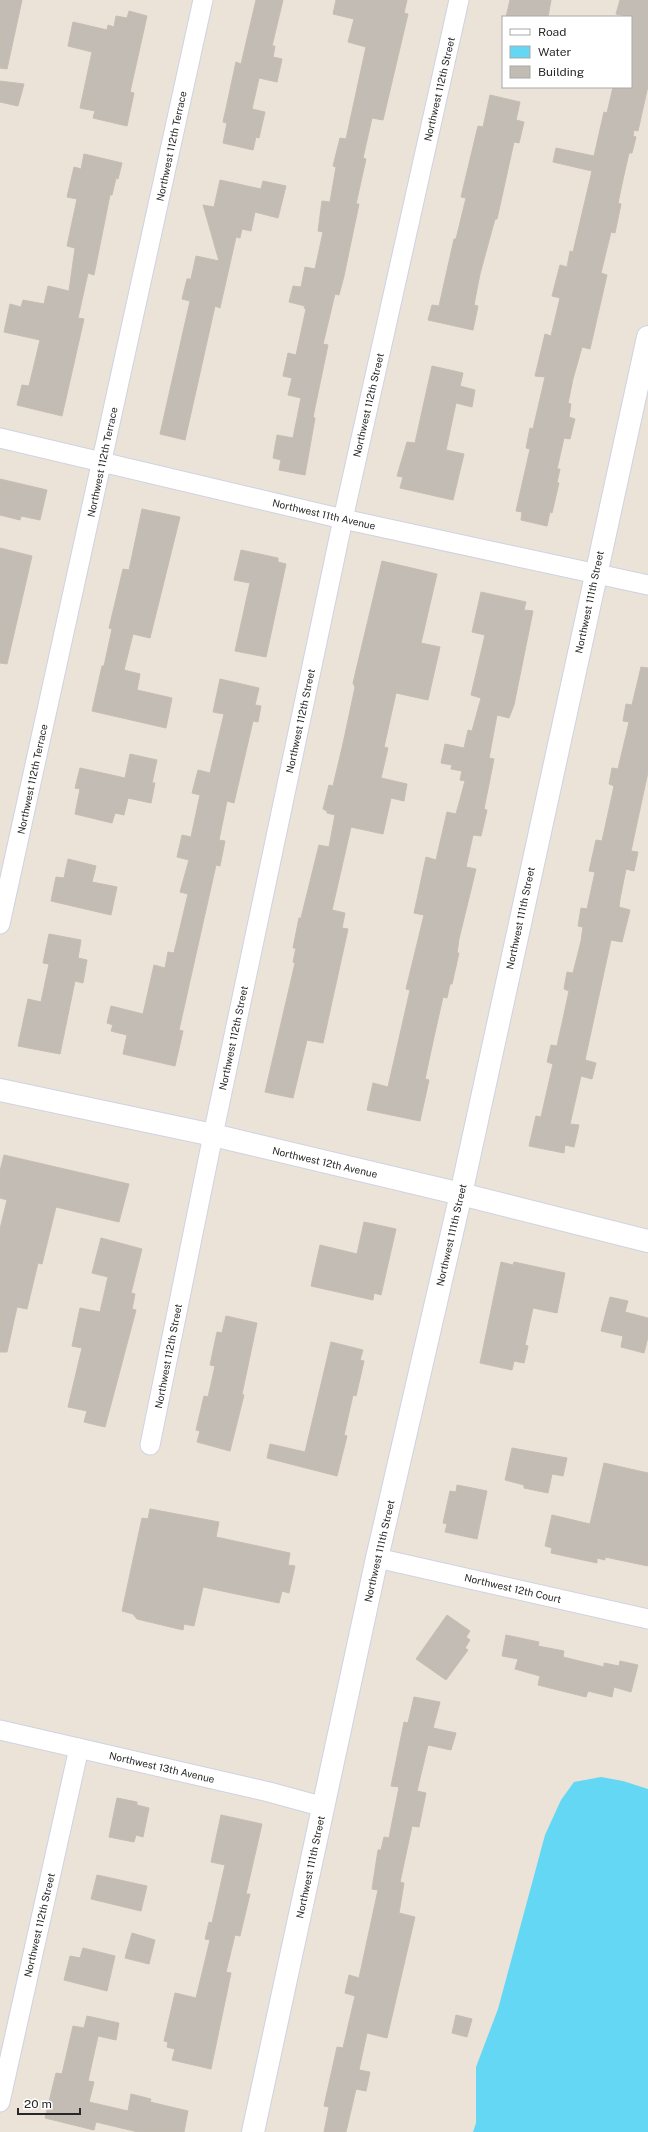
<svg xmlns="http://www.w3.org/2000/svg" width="648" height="2132" viewBox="0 0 648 2132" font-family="'Public Sans',sans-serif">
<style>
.water{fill:#64d7f4}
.building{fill:#c3bcb5;stroke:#c6beb2}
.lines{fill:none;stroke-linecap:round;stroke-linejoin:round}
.minor-casing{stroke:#ced3e2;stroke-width:21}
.tertiary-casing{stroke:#ced3e2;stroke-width:24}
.minor{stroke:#fff;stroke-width:19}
.tertiary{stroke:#fff;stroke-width:22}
.labels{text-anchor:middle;stroke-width:4;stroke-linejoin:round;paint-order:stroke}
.street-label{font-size:10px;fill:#282828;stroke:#fff}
</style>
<rect width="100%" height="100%" fill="#ebe2d8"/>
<path class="water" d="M 601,1777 L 623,1781 L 648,1789 L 648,2132 L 473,2132 L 476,2123 L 476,2067 L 498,2009 L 545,1835 L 561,1800 L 574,1782 Z"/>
<g class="building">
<path d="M 0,0 L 22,0 L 7,69 L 0,68 Z"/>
<path d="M 256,0 L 283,0 L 272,46 L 275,46 L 273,57 L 282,59 L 277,82 L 259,78 L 252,109 L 265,112 L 259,138 L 256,137 L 253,150 L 223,143 L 227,123 L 223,122 L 236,62 L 241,64 Z"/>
<path d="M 336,0 L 407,0 L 404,13 L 408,14 L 383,120 L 372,118 L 363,158 L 366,159 L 356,204 L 359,204 L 344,276 L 339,295 L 335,294 L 323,344 L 328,345 L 313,417 L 315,418 L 305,475 L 279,470 L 281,460 L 273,458 L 277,435 L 293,438 L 301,398 L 288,395 L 292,378 L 283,376 L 288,353 L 296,355 L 306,309 L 304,308 L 305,306 L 289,302 L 293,286 L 301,287 L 305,267 L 315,269 L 323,232 L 318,231 L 322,201 L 330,202 L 336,167 L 333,166 L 340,138 L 346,139 L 366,47 L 348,42 L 354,19 L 333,14 Z"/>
<path d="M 510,0 L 551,0 L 548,17 L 506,17 Z"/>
<path d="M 620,0 L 648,0 L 648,86 L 638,131 L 634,130 L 633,136 L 636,137 L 632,153 L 629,153 L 624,175 L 618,203 L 621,204 L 615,233 L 611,232 L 601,273 L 607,275 L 590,349 L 582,347 L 573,379 L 568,403 L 571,404 L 569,417 L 575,419 L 570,439 L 564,438 L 557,469 L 560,469 L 557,482 L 559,483 L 552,513 L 550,512 L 547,526 L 521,520 L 522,512 L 516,511 L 530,449 L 526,448 L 530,428 L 533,429 L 545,377 L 535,376 L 545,334 L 551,336 L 560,298 L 552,296 L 560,265 L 567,267 L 570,251 L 573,252 L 592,171 L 553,162 L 556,148 L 594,156 L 604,112 L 607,113 L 613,87 L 631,87 L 631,17 L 616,14 Z"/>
<path d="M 129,11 L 147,16 L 130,92 L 134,93 L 127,126 L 93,118 L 95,111 L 80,108 L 92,52 L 68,46 L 73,22 L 107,30 L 108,25 L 114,27 L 116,16 L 127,18 Z"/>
<path d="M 0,81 L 24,84 L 18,106 L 0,102 Z"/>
<path d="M 490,95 L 520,102 L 516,120 L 524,122 L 519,143 L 514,142 L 497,219 L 495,219 L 480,274 L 474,305 L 478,306 L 473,330 L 428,320 L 432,305 L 439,306 L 454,239 L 456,239 L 466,198 L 461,197 L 478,126 L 483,127 Z"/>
<path d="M 84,154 L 122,163 L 118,179 L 116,178 L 112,195 L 110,195 L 94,275 L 88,273 L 78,318 L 84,319 L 62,416 L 17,405 L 22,385 L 29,386 L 40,340 L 4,332 L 10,304 L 21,307 L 23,300 L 44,304 L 48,286 L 69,291 L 75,248 L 67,246 L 77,199 L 67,197 L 74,167 L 81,169 Z"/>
<path d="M 220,180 L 261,189 L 263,181 L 286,186 L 278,218 L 255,212 L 251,231 L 242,229 L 240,238 L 236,237 L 220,308 L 215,306 L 185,440 L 160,434 L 190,301 L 182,299 L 187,279 L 191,279 L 196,256 L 219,261 L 203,205 L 214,207 Z"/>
<path d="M 432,366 L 463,373 L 460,386 L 475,390 L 472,407 L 456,403 L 446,450 L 464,454 L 453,500 L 400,488 L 403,477 L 397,476 L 407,442 L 415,443 Z"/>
<path d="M 0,479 L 47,490 L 40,520 L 21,516 L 20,520 L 0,515 Z"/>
<path d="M 142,509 L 180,517 L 150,638 L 133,634 L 124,670 L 140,674 L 137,690 L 172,698 L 166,728 L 92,711 L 102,666 L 104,666 L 112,629 L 109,628 L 123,569 L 129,570 Z"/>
<path d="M 0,548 L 32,556 L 7,664 L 0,663 Z"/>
<path d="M 241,550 L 278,558 L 278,562 L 286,564 L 266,657 L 235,651 L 250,583 L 234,580 Z"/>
<path d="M 382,561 L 437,574 L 421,643 L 440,647 L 428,700 L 396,693 L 384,747 L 388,748 L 381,778 L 407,784 L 404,801 L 391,798 L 383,834 L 351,827 L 332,910 L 345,913 L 342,928 L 348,929 L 323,1043 L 307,1040 L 293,1098 L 265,1092 L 295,963 L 293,962 L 296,948 L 293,948 L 299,918 L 301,918 L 319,845 L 329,847 L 335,815 L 327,813 L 327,811 L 323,809 L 329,785 L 333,786 L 344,739 L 355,687 L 353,683 Z"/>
<path d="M 481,592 L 526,602 L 524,610 L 533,611 L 514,705 L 509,718 L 497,715 L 489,758 L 494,759 L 484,809 L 487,810 L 481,836 L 473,835 L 466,867 L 476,869 L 459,939 L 457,953 L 459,953 L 452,984 L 450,984 L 447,998 L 443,997 L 434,1037 L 425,1079 L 429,1080 L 420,1121 L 367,1110 L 373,1083 L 388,1087 L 410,990 L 406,989 L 424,915 L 414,913 L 426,857 L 436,860 L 447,812 L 456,814 L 465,781 L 460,780 L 462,771 L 451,769 L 452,765 L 441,763 L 445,744 L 464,748 L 468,730 L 472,731 L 481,698 L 471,695 L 485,635 L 472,632 Z"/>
<path d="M 641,667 L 648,668 L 648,772 L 631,851 L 638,852 L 634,871 L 626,869 L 620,899 L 619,907 L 630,910 L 622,942 L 611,940 L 585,1060 L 596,1063 L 592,1079 L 581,1076 L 570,1124 L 579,1125 L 574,1147 L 565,1145 L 564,1153 L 529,1146 L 536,1116 L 541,1117 L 553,1064 L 547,1062 L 551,1045 L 557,1046 L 564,1014 L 569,991 L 564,989 L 567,972 L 573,973 L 581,941 L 583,927 L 578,926 L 581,908 L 587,909 L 595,872 L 589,871 L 596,840 L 602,841 L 614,786 L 609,784 L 612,768 L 618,769 L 629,722 L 623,721 L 626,704 L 632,705 Z"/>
<path d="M 220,679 L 259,688 L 255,705 L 261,706 L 258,722 L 253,721 L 234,803 L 227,801 L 219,840 L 225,841 L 220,866 L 216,865 L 179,1030 L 183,1031 L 175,1066 L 123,1054 L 127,1035 L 111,1031 L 113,1025 L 107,1023 L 111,1006 L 143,1014 L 154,965 L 165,968 L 168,952 L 174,953 L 188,894 L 180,892 L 189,860 L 177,857 L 182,835 L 191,837 L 200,795 L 192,793 L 198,770 L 210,773 L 224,714 L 213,712 Z"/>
<path d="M 130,754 L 157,760 L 152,783 L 155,783 L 151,803 L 128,798 L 124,815 L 115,813 L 112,823 L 75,814 L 80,789 L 75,788 L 80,768 L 125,778 Z"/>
<path d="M 68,859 L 96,866 L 92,882 L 117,887 L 111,915 L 51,901 L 56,877 L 64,878 Z"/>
<path d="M 49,934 L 81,940 L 78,958 L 87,960 L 83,983 L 75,981 L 60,1054 L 18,1046 L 28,999 L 41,1002 L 49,964 L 43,963 Z"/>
<path d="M 4,1155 L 129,1184 L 119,1222 L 56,1207 L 42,1264 L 38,1263 L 27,1309 L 17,1307 L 7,1352 L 0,1352 L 0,1229 L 7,1200 L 0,1198 L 0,1171 Z"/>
<path d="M 364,1222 L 396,1229 L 381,1295 L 374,1293 L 373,1300 L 311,1286 L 320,1245 L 357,1254 Z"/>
<path d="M 101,1238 L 142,1249 L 131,1293 L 135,1294 L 132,1309 L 136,1310 L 105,1427 L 84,1422 L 87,1411 L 68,1407 L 82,1348 L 72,1346 L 80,1308 L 100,1312 L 108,1277 L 92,1273 Z"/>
<path d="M 501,1262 L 513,1265 L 514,1262 L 565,1273 L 557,1313 L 533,1308 L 525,1345 L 528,1346 L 524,1363 L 514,1361 L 512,1370 L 480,1363 Z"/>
<path d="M 610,1297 L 628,1301 L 625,1312 L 648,1318 L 648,1337 L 644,1353 L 621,1347 L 623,1336 L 601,1331 Z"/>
<path d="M 226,1316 L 257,1323 L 242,1394 L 244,1395 L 230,1451 L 197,1442 L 200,1431 L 196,1430 L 204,1396 L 208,1397 L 215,1366 L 210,1365 L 217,1332 L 222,1333 Z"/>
<path d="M 331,1342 L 363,1350 L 360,1360 L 364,1361 L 356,1396 L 353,1395 L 344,1435 L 347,1436 L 337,1476 L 267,1458 L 270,1444 L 305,1452 Z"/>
<path d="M 512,1448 L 567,1458 L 563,1476 L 552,1474 L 548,1493 L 524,1488 L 524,1485 L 505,1480 Z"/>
<path d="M 604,1463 L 648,1473 L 648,1566 L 605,1557 L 605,1560 L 597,1558 L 597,1563 L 551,1553 L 552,1548 L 545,1546 L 552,1515 L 590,1524 Z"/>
<path d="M 457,1485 L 487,1491 L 477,1539 L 445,1532 L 447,1524 L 443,1523 L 450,1491 L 456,1492 Z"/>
<path d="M 150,1509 L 219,1522 L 216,1537 L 290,1553 L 288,1565 L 295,1566 L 289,1593 L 282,1591 L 279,1603 L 203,1587 L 194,1626 L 184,1624 L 183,1630 L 137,1619 L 133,1614 L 122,1611 L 142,1518 L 148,1519 Z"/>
<path d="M 447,1615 L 470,1631 L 466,1637 L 470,1640 L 465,1648 L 468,1650 L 446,1680 L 416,1659 Z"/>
<path d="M 506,1635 L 539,1642 L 538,1646 L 564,1651 L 563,1657 L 604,1667 L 604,1663 L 619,1666 L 620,1661 L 638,1665 L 631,1692 L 614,1687 L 612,1697 L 588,1691 L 586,1697 L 538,1685 L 540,1676 L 515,1669 L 518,1659 L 502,1656 Z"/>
<path d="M 414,1697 L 440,1702 L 433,1728 L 456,1733 L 451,1750 L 428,1745 L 417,1791 L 426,1793 L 419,1827 L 412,1826 L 400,1882 L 404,1883 L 399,1913 L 415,1917 L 387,2038 L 367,2033 L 359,2070 L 370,2072 L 366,2091 L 356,2089 L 346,2132 L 324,2132 L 329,2107 L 324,2106 L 337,2047 L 343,2048 L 355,1996 L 345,1993 L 349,1975 L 359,1978 L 378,1890 L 372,1889 L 378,1850 L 381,1850 L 384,1837 L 389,1838 L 399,1787 L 391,1786 L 404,1722 L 408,1723 Z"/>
<path d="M 117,1798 L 137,1802 L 137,1805 L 149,1808 L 143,1837 L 136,1835 L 134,1842 L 109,1837 Z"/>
<path d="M 221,1815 L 262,1824 L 246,1894 L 250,1894 L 240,1936 L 235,1935 L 226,1972 L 231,1973 L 211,2069 L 172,2060 L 175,2049 L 167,2047 L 168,2042 L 164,2041 L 175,1993 L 196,1998 L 210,1940 L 205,1939 L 209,1922 L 212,1923 L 225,1865 L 211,1862 Z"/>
<path d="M 97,1875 L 147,1886 L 141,1911 L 91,1899 Z"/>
<path d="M 132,1933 L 155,1940 L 149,1964 L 125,1958 Z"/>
<path d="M 83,1948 L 115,1956 L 107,1991 L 64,1980 L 70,1956 L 80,1958 Z"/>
<path d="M 456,2015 L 472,2019 L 467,2037 L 452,2033 Z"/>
<path d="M 87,2016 L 119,2023 L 116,2040 L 98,2036 L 88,2081 L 94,2082 L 89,2102 L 128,2111 L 131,2094 L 151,2099 L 150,2102 L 188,2111 L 184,2132 L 138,2132 L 96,2122 L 94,2130 L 45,2118 L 56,2073 L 62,2074 L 73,2026 L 84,2028 Z"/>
</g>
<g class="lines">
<defs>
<g id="minor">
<path d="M 0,438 L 343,519 L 648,585"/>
<path d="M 0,924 L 203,0"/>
<path d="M 150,1445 L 213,1135 L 343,519 L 459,0"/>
<path d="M 377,1558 L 648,1619"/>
<path d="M 0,1730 L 269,1792 L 324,1807"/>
<path d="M 0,2102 L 79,1748"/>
</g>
<g id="tertiary">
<path d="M 0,1090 L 213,1135 L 461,1194 L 648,1241"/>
<path d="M 253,2132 L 377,1558 L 461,1194 L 648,337"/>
</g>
</defs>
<use href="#minor" class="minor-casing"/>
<use href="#tertiary" class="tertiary-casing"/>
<use href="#minor" class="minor"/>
<use href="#tertiary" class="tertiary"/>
</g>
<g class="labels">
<g class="street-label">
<text transform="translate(439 89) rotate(-77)" y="4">Northwest 112th Street</text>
<text transform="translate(171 146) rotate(-78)" y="4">Northwest 112th Terrace</text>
<text transform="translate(368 405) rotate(-77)" y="4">Northwest 112th Street</text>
<text transform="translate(102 462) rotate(-78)" y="4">Northwest 112th Terrace</text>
<text transform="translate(324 514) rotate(13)" y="4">Northwest 11th Avenue</text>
<text transform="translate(589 602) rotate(-78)" y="4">Northwest 111th Street</text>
<text transform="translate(300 721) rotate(-78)" y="4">Northwest 112th Street</text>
<text transform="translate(32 779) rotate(-78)" y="4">Northwest 112th Terrace</text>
<text transform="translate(520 918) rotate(-78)" y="4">Northwest 111th Street</text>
<text transform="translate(233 1038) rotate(-78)" y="4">Northwest 112th Street</text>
<text transform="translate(325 1162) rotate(13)" y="4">Northwest 12th Avenue</text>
<text transform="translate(451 1235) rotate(-77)" y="4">Northwest 111th Street</text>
<text transform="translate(168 1356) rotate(-79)" y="4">Northwest 112th Street</text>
<text transform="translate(379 1551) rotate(-77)" y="4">Northwest 111th Street</text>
<text transform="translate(513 1588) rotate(13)" y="4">Northwest 12th Court</text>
<text transform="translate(162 1767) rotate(13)" y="4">Northwest 13th Avenue</text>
<text transform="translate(310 1867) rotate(-78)" y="4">Northwest 111th Street</text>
<text transform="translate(39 1925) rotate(-77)" y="4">Northwest 112th Street</text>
</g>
</g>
<rect x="502" y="16" width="130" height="72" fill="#ffffff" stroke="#a9a9a9"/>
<rect x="510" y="29" width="20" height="6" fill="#ffffff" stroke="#a9a9a9"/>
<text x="538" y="36" font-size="12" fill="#282828">Road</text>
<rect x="510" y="46" width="20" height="12" fill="#64d7f4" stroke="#a9a9a9"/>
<text x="538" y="56" font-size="12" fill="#282828">Water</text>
<rect x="510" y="66" width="20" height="12" fill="#c3bcb5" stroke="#a9a9a9"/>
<text x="538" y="76" font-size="12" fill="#282828">Building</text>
<path d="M18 2108v6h62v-6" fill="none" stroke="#282828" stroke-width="2"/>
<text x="24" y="2108" font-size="12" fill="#282828" stroke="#ffffff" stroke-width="3" paint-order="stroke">20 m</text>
</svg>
